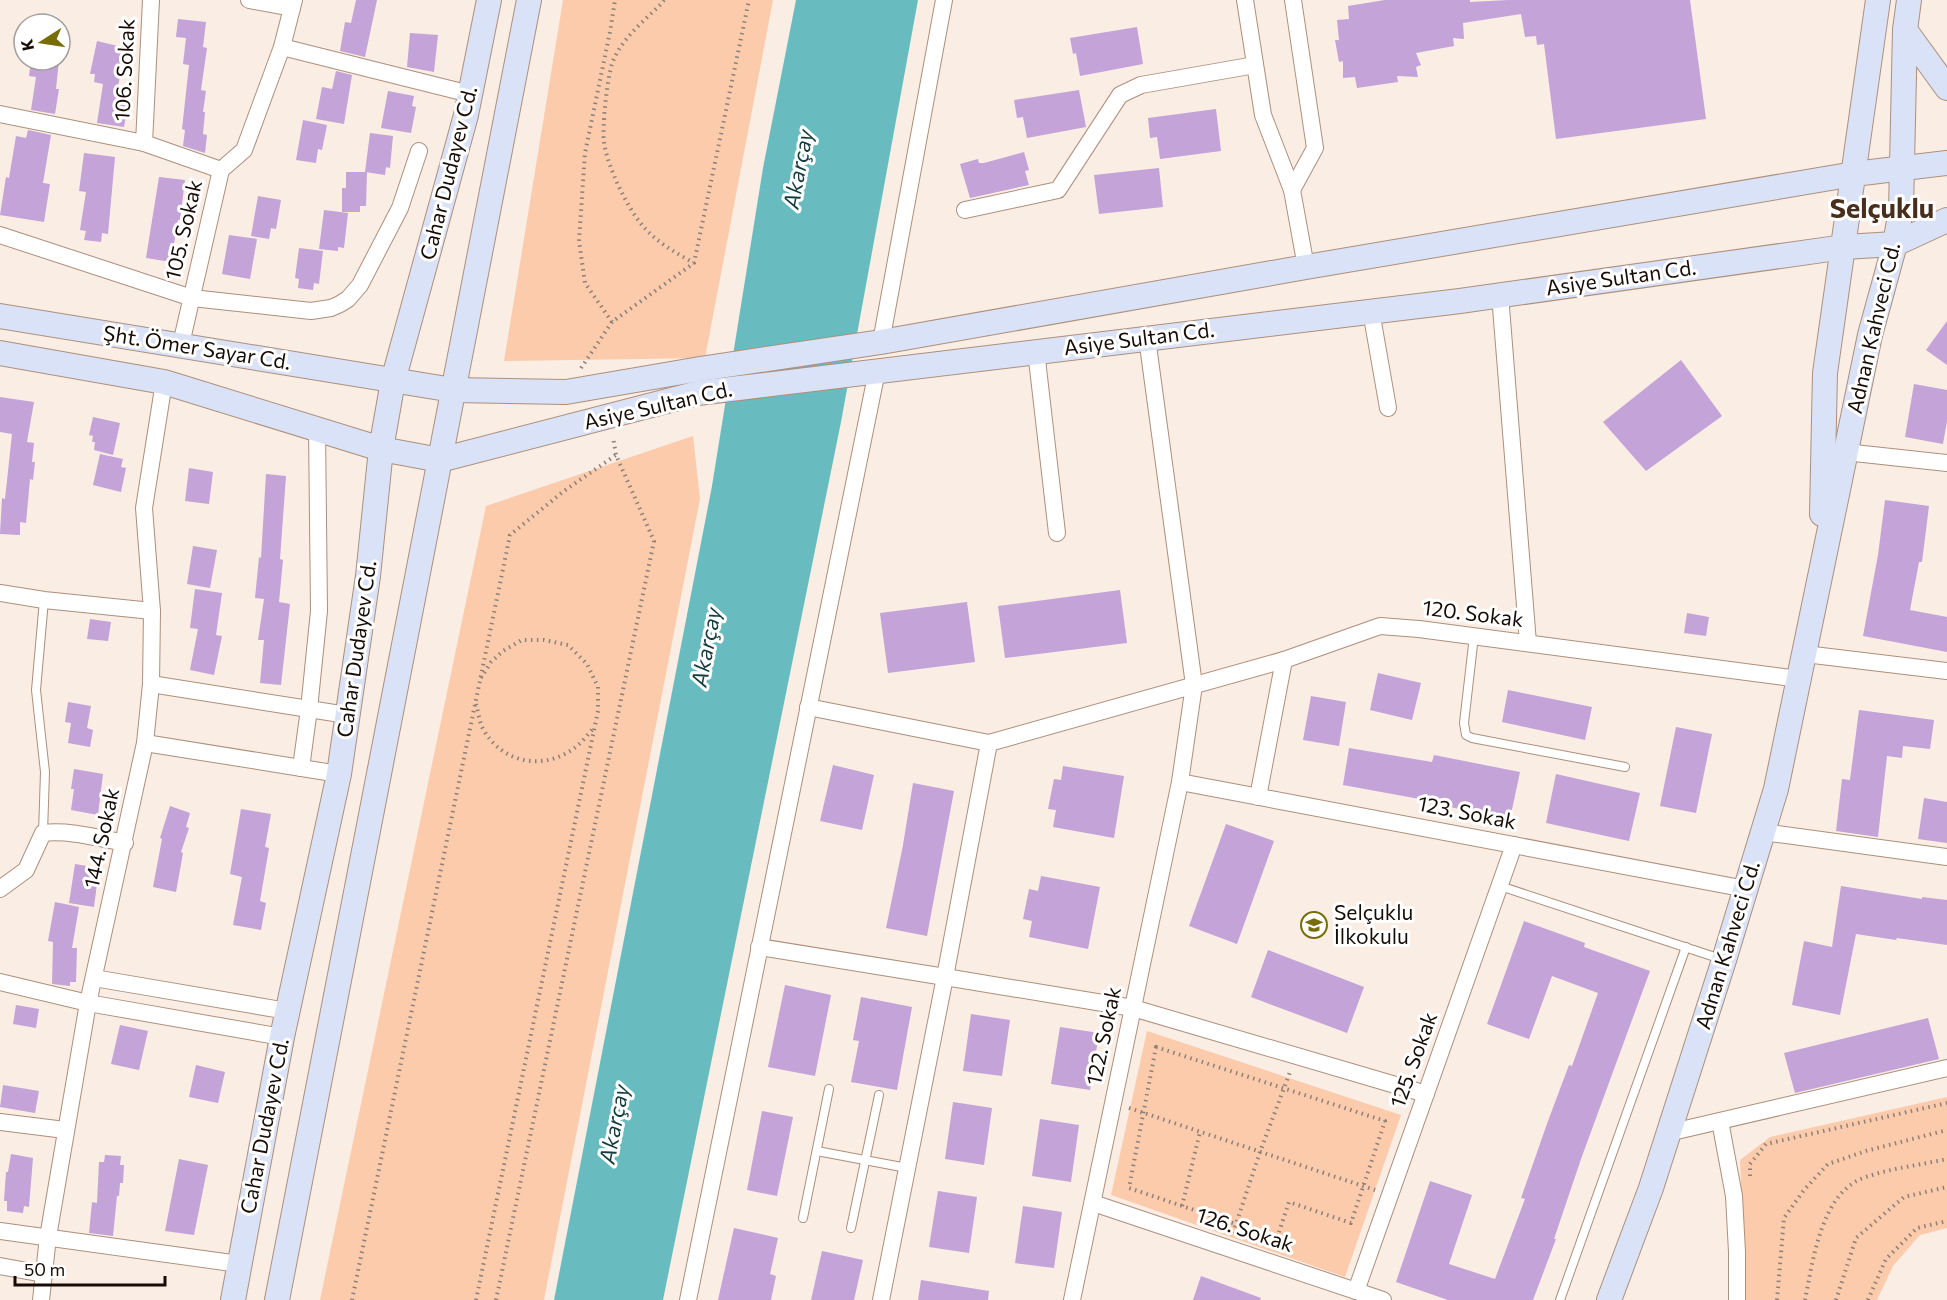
<svg xmlns="http://www.w3.org/2000/svg" width="1947" height="1300" viewBox="0 0 1947 1300" font-family="Commissioner,sans-serif">
<style>
.green{fill:#fbcbac}
.water{fill:#68bcc0}
.building{fill:#c3a3d8}
.lines{fill:none;stroke-linecap:round;stroke-linejoin:round}
.lane-casing{stroke:#ad8f7c;stroke-width:10}
.street-casing{stroke:#ad8f7c;stroke-width:18}
.secondary-casing{stroke:#ad8f7c;stroke-width:26}
.path{stroke:#8c8078;stroke-width:4;stroke-dasharray:1.5 4.5;stroke-linecap:butt}
.lane{stroke:#fff;stroke-width:8}
.street{stroke:#fff;stroke-width:16}
.secondary{stroke:#dae2f7;stroke-width:24}
.labels{text-anchor:middle;stroke-width:6;stroke-linejoin:round;paint-order:stroke}
.street-label{font-size:21px;fill:#160c05;stroke:#fff}
.poi-label{font-size:21px;fill:#160c05;stroke:#fff;text-anchor:start}
.water-label{font-size:22px;font-style:italic;fill:#153d3f;stroke:#fff}
.district-label{font-size:27px;font-weight:bold;fill:#472e1d;stroke:#fff}
</style>
<rect width="100%" height="100%" fill="#faede4"/>
<g class="green">
<path d="M 563,0 L 773,0 L 705,358 L 504,361 Z"/>
<path d="M 693,436 L 700,499 L 544,1300 L 320,1300 L 486,506 Z"/>
<path d="M 1147,1031 L 1401,1115 L 1345,1277 L 1111,1195 Z"/>
<path d="M 1947,1097 L 1947,1228 L 1920,1235 L 1893,1266 L 1877,1300 L 1746,1300 L 1740,1160 L 1770,1137 Z"/>
</g>
<path class="water" d="M 796,0 L 918,0 L 841,422 L 663,1300 L 554,1300 L 712,486 L 763,168 Z"/>
<g class="building">
<path d="M 356,0 L 377,0 L 365,57 L 340,51 L 345,22 L 351,23 Z"/>
<path d="M 1385,0 L 1470,0 L 1470,2 L 1508,0 L 1690,0 L 1706,119 L 1556,139 L 1544,44 L 1537,45 L 1536,36 L 1525,37 L 1521,14 L 1463,23 L 1464,39 L 1453,38 L 1454,46 L 1416,53 L 1421,65 L 1416,67 L 1418,77 L 1397,76 L 1398,82 L 1357,88 L 1355,77 L 1343,78 L 1343,61 L 1339,62 L 1335,40 L 1339,40 L 1337,20 L 1349,19 L 1348,6 Z"/>
<path d="M 178,19 L 206,22 L 203,47 L 207,48 L 201,90 L 206,91 L 203,112 L 205,112 L 203,134 L 207,135 L 205,153 L 183,146 L 185,130 L 182,129 L 189,65 L 183,64 L 186,38 L 176,37 Z"/>
<path d="M 1137,27 L 1143,64 L 1080,76 L 1076,53 L 1073,54 L 1070,38 Z"/>
<path d="M 410,33 L 438,35 L 434,72 L 407,67 Z"/>
<path d="M 97,41 L 126,48 L 117,91 L 130,93 L 124,127 L 97,123 L 103,84 L 94,82 L 95,74 L 90,74 Z"/>
<path d="M 31,60 L 59,60 L 56,89 L 59,89 L 55,114 L 31,110 L 36,77 L 29,76 Z"/>
<path d="M 336,71 L 352,75 L 344,124 L 316,119 L 322,87 L 332,89 Z"/>
<path d="M 1079,90 L 1086,127 L 1027,138 L 1023,117 L 1017,118 L 1014,100 Z"/>
<path d="M 388,91 L 414,96 L 412,106 L 416,107 L 411,133 L 381,128 Z"/>
<path d="M 1216,109 L 1221,151 L 1160,159 L 1157,137 L 1150,138 L 1148,118 Z"/>
<path d="M 303,120 L 327,125 L 322,150 L 318,149 L 316,163 L 296,160 Z"/>
<path d="M 28,130 L 51,135 L 43,183 L 50,184 L 44,222 L 0,215 L 6,177 L 9,178 L 16,136 L 26,138 Z"/>
<path d="M 370,133 L 393,136 L 390,168 L 386,167 L 385,175 L 365,172 Z"/>
<path d="M 1024,152 L 1029,170 L 1025,171 L 1029,185 L 970,198 L 960,164 L 978,159 L 979,163 L 984,163 Z"/>
<path d="M 84,153 L 115,157 L 108,234 L 102,233 L 101,242 L 84,240 L 86,231 L 80,230 L 86,192 L 79,191 Z"/>
<path d="M 1159,168 L 1163,207 L 1099,214 L 1094,175 Z"/>
<path d="M 346,172 L 367,172 L 366,206 L 360,206 L 360,212 L 342,212 L 342,188 L 346,188 Z"/>
<path d="M 159,177 L 185,180 L 180,220 L 178,220 L 171,262 L 146,258 Z"/>
<path d="M 258,196 L 281,200 L 276,229 L 271,228 L 269,239 L 251,236 Z"/>
<path d="M 324,210 L 348,213 L 344,248 L 338,247 L 338,251 L 319,249 Z"/>
<path d="M 229,235 L 257,239 L 250,279 L 222,274 Z"/>
<path d="M 299,248 L 323,251 L 319,284 L 314,283 L 313,290 L 298,288 L 299,279 L 295,278 Z"/>
<path d="M 1947,321 L 1947,365 L 1926,350 Z"/>
<path d="M 1681,360 L 1722,416 L 1646,471 L 1603,422 Z"/>
<path d="M 1914,384 L 1947,390 L 1947,421 L 1943,444 L 1905,437 Z"/>
<path d="M 0,397 L 34,402 L 27,442 L 34,443 L 32,462 L 35,462 L 33,480 L 30,479 L 26,523 L 20,522 L 20,535 L 0,534 L 2,498 L 5,499 L 12,434 L 0,432 Z"/>
<path d="M 93,417 L 120,423 L 113,455 L 94,450 L 95,442 L 92,442 L 93,436 L 89,435 Z"/>
<path d="M 100,454 L 123,459 L 121,467 L 126,468 L 121,492 L 93,485 Z"/>
<path d="M 189,468 L 213,472 L 209,504 L 185,501 Z"/>
<path d="M 266,474 L 286,476 L 280,559 L 283,560 L 279,602 L 290,604 L 281,685 L 260,683 L 264,640 L 258,640 L 264,599 L 255,598 L 259,557 L 261,558 Z"/>
<path d="M 1885,500 L 1929,506 L 1922,562 L 1919,562 L 1910,610 L 1947,617 L 1947,652 L 1863,636 L 1878,555 Z"/>
<path d="M 193,546 L 217,550 L 210,588 L 187,584 Z"/>
<path d="M 195,589 L 222,593 L 216,635 L 222,636 L 214,675 L 190,670 L 198,629 L 190,628 Z"/>
<path d="M 1120,590 L 1127,643 L 1005,658 L 998,606 Z"/>
<path d="M 967,602 L 975,662 L 888,673 L 880,613 Z"/>
<path d="M 1687,613 L 1709,617 L 1706,636 L 1684,633 Z"/>
<path d="M 90,619 L 111,622 L 108,641 L 87,639 Z"/>
<path d="M 1378,673 L 1421,683 L 1412,720 L 1370,710 Z"/>
<path d="M 1508,690 L 1592,707 L 1585,740 L 1502,722 Z"/>
<path d="M 1311,696 L 1346,702 L 1339,746 L 1303,740 Z"/>
<path d="M 68,702 L 91,706 L 87,728 L 93,730 L 90,747 L 68,743 L 71,723 L 65,722 Z"/>
<path d="M 1859,710 L 1934,720 L 1930,749 L 1903,746 L 1902,758 L 1887,756 L 1878,837 L 1836,831 L 1842,779 L 1850,780 Z"/>
<path d="M 1676,727 L 1712,734 L 1696,813 L 1660,806 Z"/>
<path d="M 1349,748 L 1432,762 L 1434,755 L 1520,772 L 1510,819 L 1425,802 L 1425,800 L 1343,785 Z"/>
<path d="M 833,765 L 874,775 L 862,830 L 820,821 Z"/>
<path d="M 1063,766 L 1124,776 L 1114,838 L 1053,827 L 1056,810 L 1048,809 L 1054,779 L 1061,780 Z"/>
<path d="M 74,769 L 103,774 L 98,815 L 71,810 L 74,789 L 71,789 Z"/>
<path d="M 1556,774 L 1640,793 L 1629,841 L 1546,823 Z"/>
<path d="M 913,783 L 954,791 L 927,936 L 886,928 L 903,845 Z"/>
<path d="M 1924,798 L 1947,802 L 1947,843 L 1918,839 Z"/>
<path d="M 170,806 L 190,813 L 186,827 L 189,828 L 181,852 L 183,853 L 176,892 L 153,887 L 162,839 L 160,838 Z"/>
<path d="M 241,809 L 271,814 L 265,847 L 269,848 L 260,901 L 266,903 L 261,930 L 233,925 L 242,877 L 230,874 Z"/>
<path d="M 1226,824 L 1274,841 L 1237,944 L 1189,926 Z"/>
<path d="M 75,864 L 99,868 L 94,907 L 69,903 Z"/>
<path d="M 1041,876 L 1100,887 L 1088,949 L 1029,937 L 1032,921 L 1023,919 L 1029,889 L 1038,891 Z"/>
<path d="M 1841,886 L 1922,899 L 1922,897 L 1947,900 L 1947,945 L 1897,938 L 1896,940 L 1856,934 L 1840,1015 L 1792,1005 L 1804,941 L 1832,947 Z"/>
<path d="M 55,902 L 79,907 L 72,948 L 77,948 L 76,982 L 70,982 L 70,986 L 52,984 L 53,942 L 48,941 Z"/>
<path d="M 1524,921 L 1585,943 L 1584,947 L 1650,971 L 1581,1159 L 1554,1239 L 1556,1239 L 1533,1300 L 1448,1300 L 1396,1282 L 1430,1181 L 1472,1195 L 1449,1264 L 1495,1279 L 1525,1199 L 1521,1198 L 1548,1121 L 1569,1065 L 1572,1066 L 1598,993 L 1552,976 L 1529,1039 L 1487,1024 Z"/>
<path d="M 1268,950 L 1364,987 L 1347,1033 L 1251,997 Z"/>
<path d="M 785,985 L 831,995 L 815,1076 L 768,1067 Z"/>
<path d="M 861,997 L 912,1007 L 897,1090 L 851,1082 L 859,1041 L 853,1040 Z"/>
<path d="M 16,1005 L 39,1009 L 36,1028 L 13,1024 Z"/>
<path d="M 971,1014 L 1010,1020 L 1002,1076 L 963,1071 Z"/>
<path d="M 1928,1018 L 1939,1059 L 1795,1093 L 1784,1053 Z"/>
<path d="M 120,1025 L 148,1031 L 139,1070 L 111,1064 Z"/>
<path d="M 1060,1027 L 1099,1033 L 1090,1090 L 1051,1084 Z"/>
<path d="M 196,1065 L 225,1072 L 218,1103 L 189,1097 Z"/>
<path d="M 3,1085 L 39,1091 L 35,1113 L 0,1107 Z"/>
<path d="M 953,1102 L 992,1108 L 984,1165 L 945,1159 Z"/>
<path d="M 762,1111 L 793,1117 L 777,1196 L 747,1190 Z"/>
<path d="M 1040,1119 L 1079,1125 L 1071,1182 L 1032,1176 Z"/>
<path d="M 11,1154 L 33,1158 L 29,1207 L 24,1206 L 23,1213 L 7,1211 L 7,1201 L 4,1201 L 6,1172 L 8,1172 Z"/>
<path d="M 105,1155 L 121,1156 L 120,1165 L 124,1165 L 123,1183 L 120,1183 L 119,1196 L 117,1196 L 113,1236 L 89,1233 L 92,1202 L 97,1203 L 99,1162 L 104,1162 Z"/>
<path d="M 179,1159 L 208,1165 L 194,1235 L 165,1231 Z"/>
<path d="M 938,1191 L 977,1197 L 969,1253 L 929,1247 Z"/>
<path d="M 1023,1206 L 1062,1212 L 1054,1268 L 1015,1263 Z"/>
<path d="M 734,1228 L 778,1238 L 770,1274 L 776,1276 L 771,1300 L 718,1300 Z"/>
<path d="M 822,1251 L 863,1260 L 854,1300 L 811,1300 Z"/>
<path d="M 1201,1276 L 1261,1298 L 1260,1300 L 1193,1300 Z"/>
<path d="M 921,1280 L 989,1291 L 988,1300 L 918,1300 Z"/>
</g>
<g class="lines">
<defs>
<g id="lane">
<path d="M 1474,636 L 1464,723 L 1466,735 L 1472,738 L 1625,767"/>
<path d="M 43,833 L 45,772 L 36,690 L 44,600"/>
<path d="M 1500,886 L 1721,959"/>
<path d="M 817,1151 L 907,1168"/>
<path d="M 803,1218 L 829,1089"/>
<path d="M 851,1228 L 879,1095"/>
<path d="M 1560,1300 L 1686,947"/>
</g>
<g id="street">
<path d="M 249,0 L 292,8"/>
<path d="M 1245,0 L 1263,115 L 1292,190 L 1306,267"/>
<path d="M 282,47 L 470,94"/>
<path d="M 0,114 L 144,143 L 221,170"/>
<path d="M 144,143 L 151,0"/>
<path d="M 1292,190 L 1315,148 L 1293,0"/>
<path d="M 965,210 L 1058,190 L 1120,95 L 1141,85 L 1255,65"/>
<path d="M 0,235 L 192,298 L 311,311 L 331,308 L 340,304 L 348,299 L 360,285 L 400,208 L 419,151"/>
<path d="M 1500,295 L 1528,643"/>
<path d="M 1371,311 L 1388,408"/>
<path d="M 881,342 L 944,0"/>
<path d="M 181,344 L 221,170 L 244,150 L 282,47 L 294,0"/>
<path d="M 1036,351 L 1057,533"/>
<path d="M 1845,452 L 1947,463"/>
<path d="M 0,593 L 44,600 L 152,611"/>
<path d="M 1805,654 L 1947,671"/>
<path d="M 151,684 L 347,715"/>
<path d="M 808,707 L 989,743"/>
<path d="M 145,743 L 339,774"/>
<path d="M 301,768 L 309,709 L 319,611 L 317,428"/>
<path d="M 1180,782 L 1746,889"/>
<path d="M 1258,797 L 1284,660 L 1380,626 L 1419,629 L 1799,679"/>
<path d="M 1763,832 L 1947,857"/>
<path d="M 0,889 L 26,870 L 43,833 C 70,830 98,838 125,843"/>
<path d="M 759,947 L 945,977 L 989,743 L 1284,660"/>
<path d="M 94,978 L 287,1011"/>
<path d="M 0,982 L 88,1003 L 282,1037"/>
<path d="M 1720,1121 L 1734,1196 L 1737,1252 L 1737,1300"/>
<path d="M 0,1122 L 65,1130"/>
<path d="M 1668,1133 L 1947,1068"/>
<path d="M 1093,1203 L 1383,1300"/>
<path d="M 0,1231 L 239,1264"/>
<path d="M 0,1266 L 44,1274"/>
<path d="M 1356,1291 L 1514,845"/>
<path d="M 41,1300 L 48,1237 L 88,1003 L 145,743 L 151,684 L 152,611 L 144,508 L 164,382"/>
<path d="M 688,1300 L 877,371"/>
<path d="M 881,1300 L 945,977 L 1133,1008 L 1426,1094"/>
<path d="M 1072,1300 L 1180,782 L 1194,685 L 1147,338"/>
</g>
<g id="secondary">
<path d="M 1905,30 L 1947,88"/>
<path d="M 0,316 L 453,390 L 566,392 L 700,369 L 881,342 L 1306,267 L 1854,174 L 1947,163"/>
<path d="M 0,353 L 164,382 L 381,449 L 440,460 L 698,393 L 1460,301 L 1844,247 L 1895,244 L 1947,220"/>
<path d="M 1822,514 L 1825,373 L 1878,0"/>
<path d="M 233,1300 L 282,1037 L 339,774 L 368,576 L 381,449 L 393,381 L 466,115 L 489,0"/>
<path d="M 277,1300 L 529,0"/>
<path d="M 1609,1300 L 1651,1188 L 1724,960 L 1776,789 L 1870,335 L 1895,244 L 1901,210 L 1905,30 L 1909,0"/>
</g>
</defs>
<use href="#lane" class="lane-casing"/>
<use href="#street" class="street-casing"/>
<use href="#secondary" class="secondary-casing"/>
<g class="path">
<path d="M 664,0 L 661,4 C 643,22 620,40 612,64 C 607,80 602,126 604,142 C 607,166 627,207 642,225 C 656,242 676,253 694,263"/>
<path d="M 612,322 L 585,283 L 579,241 L 585,153 L 610,32 L 615,0"/>
<path d="M 581,368 L 612,322 L 694,263 L 749,0"/>
<path d="M 476,704 C 478,711 479,720 482,727 C 501,764 545,772 577,746 C 583,741 588,734 593,729"/>
<path d="M 1156,1047 L 1385,1121 L 1351,1223 L 1289,1202 L 1277,1238 L 1129,1188 Z"/>
<path d="M 1129,1108 L 1375,1190"/>
<path d="M 1750,1176 L 1750,1164 L 1766,1144 L 1947,1103"/>
<path d="M 1182,1206 L 1200,1132"/>
<path d="M 1233,1233 L 1260,1152 L 1290,1072"/>
<path d="M 352,1300 L 510,535 L 564,491 L 616,455"/>
<path d="M 476,1300 L 598,711 L 598,687 L 587,664 L 568,645 L 544,640 L 522,640 L 503,651 L 491,662 L 481,678"/>
<path d="M 496,1300 L 654,541 L 616,455 L 613,437"/>
<path d="M 1777,1300 L 1784,1218 L 1804,1190 L 1828,1164 L 1866,1151 L 1947,1130"/>
<path d="M 1805,1300 C 1813,1261 1821,1191 1866,1177 C 1892,1168 1920,1165 1947,1159"/>
<path d="M 1836,1300 L 1856,1238 L 1904,1197 L 1947,1187"/>
<path d="M 1868,1300 L 1886,1259 L 1917,1228 L 1947,1221"/>
</g>
<use href="#lane" class="lane"/>
<use href="#street" class="street"/>
<use href="#secondary" class="secondary"/>
</g>
<defs>
<symbol id="school-ring" viewBox="-11 -11 22 22"><circle r="9.5" fill="#fff" stroke="#786c06" stroke-width="1.5"/><path d="M0-5L7-2L0 1L-7-2ZM-4 1L0 2.5L4 1V4Q0 6-4 4Z" fill="#786c06"/></symbol>
</defs>
<g fill-rule="evenodd">
<use href="#school-ring" x="1299" y="910" width="30" height="30"/>
</g>
<g class="labels">
<g class="street-label">
<text transform="translate(125 70) rotate(-87)" y="7">106. Sokak</text>
<text transform="translate(449 173) rotate(-76)" y="7">Cahar Dudayev Cd.</text>
<text transform="translate(184 230) rotate(-77)" y="7">105. Sokak</text>
<text transform="translate(1621 278) rotate(-8)" y="7">Asiye Sultan Cd.</text>
<text transform="translate(1874 328) rotate(-77)" y="7">Adnan Kahveci Cd.</text>
<text transform="translate(1139 339) rotate(-7)" y="7">Asiye Sultan Cd.</text>
<text transform="translate(197 348) rotate(9)" y="7">Şht. Ömer Sayar Cd.</text>
<text transform="translate(658 406) rotate(-13)" y="7">Asiye Sultan Cd.</text>
<text transform="translate(1473 614) rotate(7)" y="7">120. Sokak</text>
<text transform="translate(357 649) rotate(-82)" y="7">Cahar Dudayev Cd.</text>
<text transform="translate(1467 813) rotate(11)" y="7">123. Sokak</text>
<text transform="translate(102 838) rotate(-78)" y="7">144. Sokak</text>
<text transform="translate(1728 945) rotate(-73)" y="7">Adnan Kahveci Cd.</text>
<text transform="translate(1104 1036) rotate(-78)" y="7">122. Sokak</text>
<text transform="translate(1414 1060) rotate(-70)" y="7">125. Sokak</text>
<text transform="translate(265 1126) rotate(-79)" y="7">Cahar Dudayev Cd.</text>
<text transform="translate(1245 1230) rotate(18)" y="7">126. Sokak</text>
</g>
<g class="poi-label">
<text x="1334" y="920">Selçuklu<tspan x="1334" dy="24">İlkokulu</tspan></text>
</g>
<g class="water-label">
<text transform="translate(798 169) rotate(-79)" y="8">Akarçay</text>
<text transform="translate(706 647) rotate(-79)" y="8">Akarçay</text>
<text transform="translate(614 1124) rotate(-79)" y="8">Akarçay</text>
</g>
<g class="district-label">
<text x="1882" y="218">Selçuklu</text>
</g>
</g>
<g transform="translate(42 42) rotate(258)"><circle r="28" fill="#ffffff" stroke="#a29e9b" stroke-width="1.5"/>
<path d="M0-4.5L10 22L0 15L-10 22Z" fill="#786c06"/>
<text y="-9" font-size="16" font-weight="bold" text-anchor="middle" fill="#160c05">K</text>
</g>
<path d="M15 1276v9h150v-9" fill="none" stroke="#160c05" stroke-width="3"/>
<text x="24" y="1276" font-size="18" fill="#160c05" stroke="#ffffff" stroke-width="4.5" paint-order="stroke">50 m</text>
</svg>
